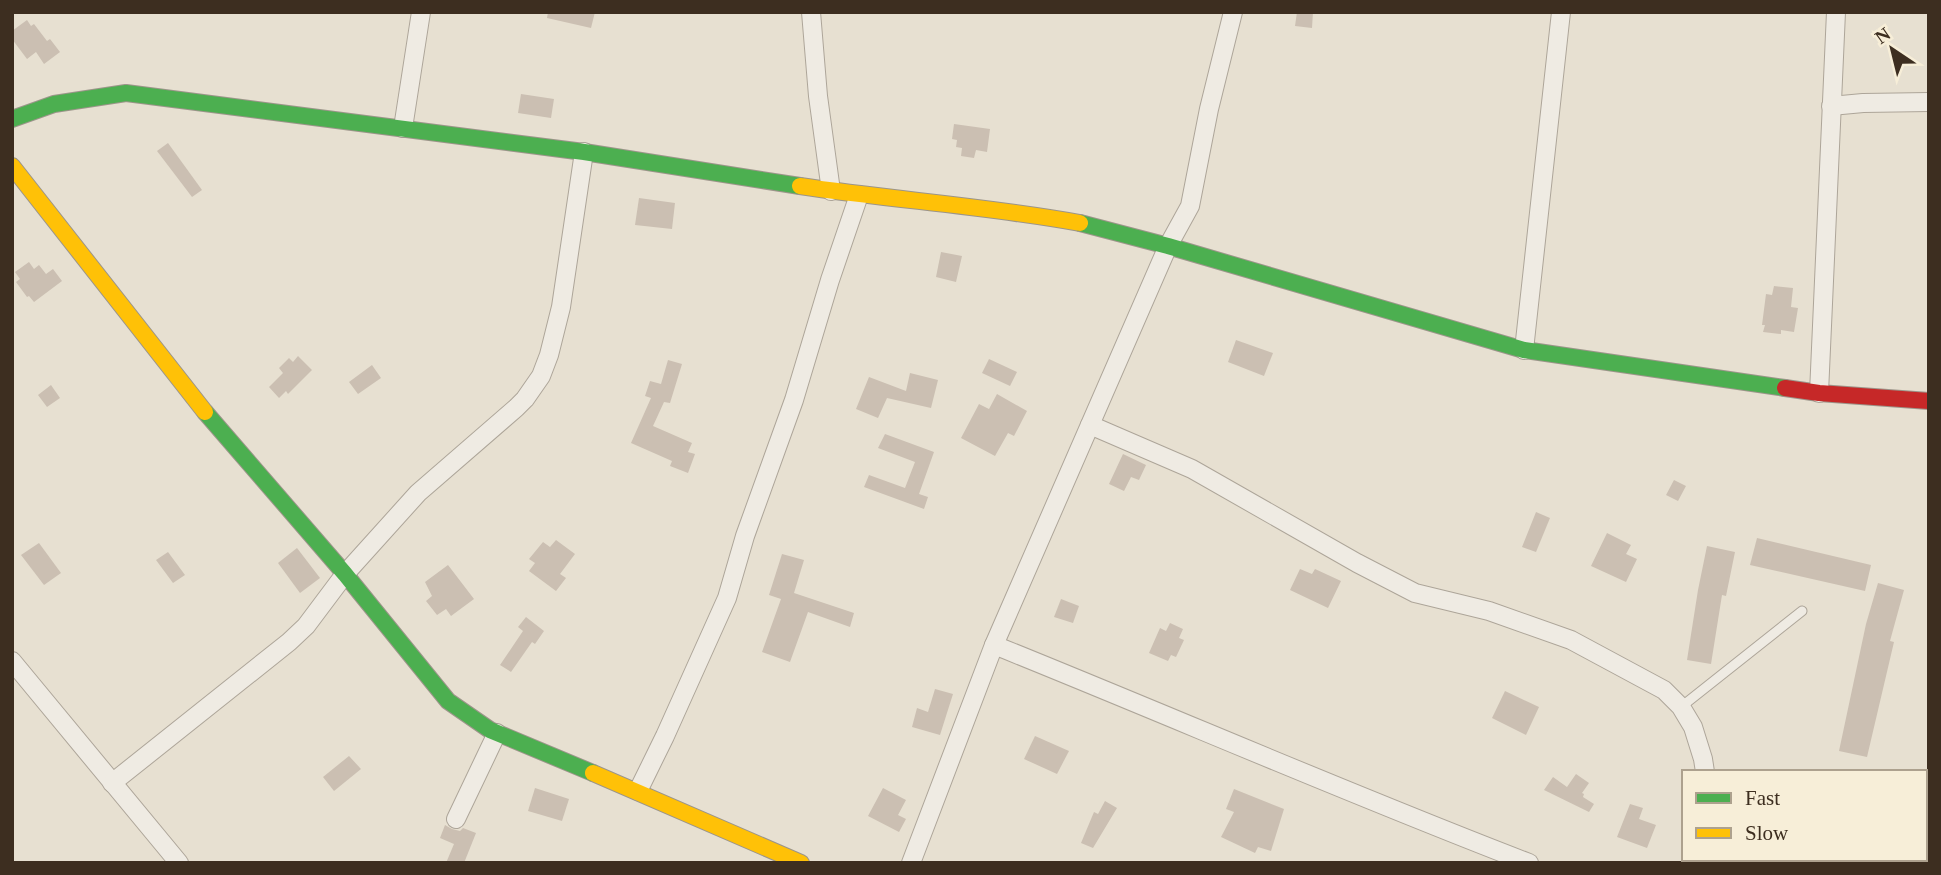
<svg xmlns="http://www.w3.org/2000/svg" width="1941" height="875" viewBox="0 0 1941 875" font-family="'Times New Roman',serif">
<style>
.building{fill:#cbbfb2}
.lines{fill:none;stroke-linecap:round;stroke-linejoin:round}
.lane-casing{stroke:#ada599;stroke-width:11}
.street-casing{stroke:#ada599;stroke-width:20}
.fast-casing{stroke:#9c958a;stroke-width:18}
.slow-casing{stroke:#9c958a;stroke-width:18}
.jam-casing{stroke:#9c958a;stroke-width:18}
.lane{stroke:#efebe3;stroke-width:9}
.street{stroke:#efebe3;stroke-width:18}
.fast{stroke:#4caf50;stroke-width:16}
.slow{stroke:#ffc107;stroke-width:16}
.jam{stroke:#c62828;stroke-width:16}
</style>
<rect width="100%" height="100%" fill="#e7e0d1"/>
<g class="building">
<path d="M 548,12 L 595,12 L 591,28 L 547,18 Z"/>
<path d="M 1297,12 L 1313,12 L 1312,28 L 1295,26 Z"/>
<path d="M 27,20 L 31,26 L 34,24 L 47,41 L 50,39 L 60,52 L 44,64 L 36,52 L 27,59 L 12,39 L 12,31 Z"/>
<path d="M 521,94 L 554,99 L 551,118 L 518,113 Z"/>
<path d="M 954,124 L 990,129 L 987,152 L 976,150 L 974,158 L 961,156 L 962,148 L 956,147 L 957,140 L 952,139 Z"/>
<path d="M 168,143 L 202,190 L 192,197 L 157,151 Z"/>
<path d="M 639,198 L 675,203 L 672,229 L 635,225 Z"/>
<path d="M 941,252 L 962,256 L 956,282 L 936,277 Z"/>
<path d="M 29,262 L 34,269 L 39,265 L 46,274 L 53,269 L 62,281 L 34,302 L 29,296 L 27,297 L 16,282 L 20,279 L 15,272 Z"/>
<path d="M 1774,286 L 1793,288 L 1791,307 L 1798,308 L 1794,332 L 1781,330 L 1781,334 L 1763,332 L 1765,325 L 1762,325 L 1766,294 L 1772,295 Z"/>
<path d="M 1236,340 L 1273,353 L 1264,376 L 1228,362 Z"/>
<path d="M 298,356 L 312,370 L 288,394 L 286,391 L 279,398 L 269,387 L 283,373 L 279,368 L 289,358 L 293,362 Z"/>
<path d="M 989,359 L 1017,372 L 1010,386 L 982,373 Z"/>
<path d="M 668,360 L 682,364 L 670,403 L 664,402 L 653,426 L 692,443 L 688,452 L 695,454 L 688,473 L 670,466 L 672,461 L 631,443 L 651,398 L 645,396 L 650,381 L 661,384 Z"/>
<path d="M 372,365 L 381,378 L 358,394 L 349,382 Z"/>
<path d="M 910,373 L 938,380 L 931,408 L 887,398 L 878,418 L 856,409 L 869,377 L 906,391 Z"/>
<path d="M 51,385 L 60,398 L 47,407 L 38,395 Z"/>
<path d="M 997,394 L 1027,411 L 1014,436 L 1008,433 L 995,456 L 961,438 L 979,404 L 989,409 Z"/>
<path d="M 885,434 L 934,452 L 919,494 L 928,497 L 924,509 L 864,487 L 869,475 L 905,488 L 915,462 L 878,448 Z"/>
<path d="M 1123,454 L 1146,465 L 1139,480 L 1131,477 L 1124,491 L 1109,484 Z"/>
<path d="M 1674,480 L 1686,486 L 1678,501 L 1666,495 Z"/>
<path d="M 1536,512 L 1550,518 L 1536,552 L 1522,547 Z"/>
<path d="M 1607,533 L 1631,545 L 1626,554 L 1637,559 L 1626,582 L 1591,566 Z"/>
<path d="M 1757,538 L 1871,565 L 1865,591 L 1750,565 Z"/>
<path d="M 556,540 L 575,554 L 560,574 L 566,578 L 556,591 L 529,571 L 535,563 L 529,559 L 543,542 L 550,547 Z"/>
<path d="M 39,543 L 61,573 L 44,585 L 21,555 Z"/>
<path d="M 1707,546 L 1735,552 L 1726,596 L 1722,595 L 1711,664 L 1687,660 L 1698,590 Z"/>
<path d="M 297,548 L 320,578 L 300,593 L 278,563 Z"/>
<path d="M 168,552 L 185,575 L 173,583 L 156,560 Z"/>
<path d="M 782,554 L 804,560 L 794,593 L 854,613 L 850,627 L 808,612 L 790,662 L 762,652 L 781,599 L 769,595 Z"/>
<path d="M 448,565 L 474,599 L 451,616 L 446,609 L 437,615 L 426,601 L 432,596 L 425,582 Z"/>
<path d="M 1300,569 L 1312,574 L 1315,569 L 1341,581 L 1328,608 L 1290,590 Z"/>
<path d="M 1878,583 L 1904,590 L 1890,641 L 1894,642 L 1867,757 L 1839,751 L 1866,624 Z"/>
<path d="M 1061,599 L 1079,606 L 1073,623 L 1054,617 Z"/>
<path d="M 526,617 L 544,631 L 535,644 L 532,642 L 511,672 L 500,665 L 523,631 L 518,627 Z"/>
<path d="M 1170,623 L 1183,629 L 1179,638 L 1184,640 L 1176,657 L 1171,655 L 1168,661 L 1149,653 L 1160,628 L 1166,631 Z"/>
<path d="M 935,689 L 953,694 L 940,735 L 912,727 L 917,708 L 928,712 Z"/>
<path d="M 1505,691 L 1539,707 L 1526,735 L 1492,718 Z"/>
<path d="M 1035,736 L 1069,751 L 1057,774 L 1024,759 Z"/>
<path d="M 349,756 L 361,769 L 334,791 L 323,777 Z"/>
<path d="M 1576,774 L 1589,783 L 1582,793 L 1584,794 L 1583,797 L 1594,804 L 1589,812 L 1544,790 L 1553,777 L 1567,787 Z"/>
<path d="M 535,788 L 569,799 L 562,821 L 528,811 Z"/>
<path d="M 883,788 L 906,800 L 898,815 L 906,819 L 899,832 L 868,816 Z"/>
<path d="M 1234,789 L 1284,809 L 1271,851 L 1258,847 L 1255,853 L 1221,837 L 1234,812 L 1226,809 Z"/>
<path d="M 1105,801 L 1117,808 L 1093,848 L 1081,843 L 1094,812 L 1098,814 Z"/>
<path d="M 1630,804 L 1643,808 L 1639,819 L 1656,825 L 1647,848 L 1617,837 Z"/>
<path d="M 445,825 L 452,829 L 460,831 L 463,828 L 476,833 L 464,863 L 446,863 L 454,844 L 440,838 Z"/>
</g>
<g class="lines">
<defs>
<path id="lane" d="M 1681,707 L 1802,611"/>
<g id="street">
<path d="M 811,12 L 818,96 L 831,191"/>
<path d="M 1831,106 L 1863,103 L 1929,102"/>
<path d="M 403,128 L 421,12"/>
<path d="M 1524,350 L 1561,12"/>
<path d="M 1819,393 L 1836,12"/>
<path d="M 1090,425 L 1192,469 L 1357,563 L 1415,593 L 1489,611 L 1571,640 L 1664,690 L 1681,707 L 1693,727 L 1703,759 L 1705,772"/>
<path d="M 994,645 C 1173,717 1349,794 1529,863"/>
<path d="M 12,661 L 179,863"/>
<path d="M 112,783 L 289,642 L 306,626 L 345,574 L 418,493 L 516,408 L 525,399 L 541,376 L 549,355 L 561,307 L 584,152"/>
<path d="M 638,791 L 665,736 L 727,598 L 745,536 L 794,400 L 830,280 L 859,195"/>
<path d="M 456,819 L 497,733"/>
<path d="M 911,863 L 994,645 L 1168,246 L 1190,206 L 1209,109 L 1233,12"/>
<path d="M 1697,863 L 1698,859"/>
<path d="M 1926,863 L 1929,857"/>
</g>
<g id="fast">
<path d="M 12,119 L 54,104 L 126,93 L 584,152 L 800,186"/>
<path d="M 1080,223 L 1168,246 L 1524,350 L 1785,388"/>
<path d="M 205,412 L 345,574 L 448,701 L 490,730 L 593,773"/>
</g>
<g id="slow">
<path d="M 12,166 L 205,412"/>
<path d="M 800,186 C 893,200 987,206 1080,223"/>
<path d="M 593,773 L 801,863"/>
</g>
<path id="jam" d="M 1785,388 L 1819,393 L 1929,401"/>
</defs>
<use href="#lane" class="lane-casing"/>
<use href="#street" class="street-casing"/>
<use href="#fast" class="fast-casing"/>
<use href="#slow" class="slow-casing"/>
<use href="#jam" class="jam-casing"/>
<use href="#lane" class="lane"/>
<use href="#street" class="street"/>
<use href="#fast" class="fast"/>
<use href="#slow" class="slow"/>
<use href="#jam" class="jam"/>
</g>
<rect width="1941" height="875" fill="none" stroke="#3d2e20" stroke-width="28"/>
<rect x="1682" y="770" width="245" height="91" fill="#f7eed8" stroke="#ada18e" stroke-width="2"/>
<rect x="1696" y="793" width="35" height="10" fill="#4caf50" stroke="#ada18e" stroke-width="2"/>
<text x="1745" y="805" font-size="21" fill="#3d2e20">Fast</text>
<rect x="1696" y="828" width="35" height="10" fill="#ffc107" stroke="#ada18e" stroke-width="2"/>
<text x="1745" y="840" font-size="21" fill="#3d2e20">Slow</text>
<g transform="translate(1892 49) rotate(325)" stroke="#f7eed8" stroke-width="5" paint-order="stroke">
<path d="M0-5L12 26L0 18L-12 26Z" fill="#3d2e20"/>
<text y="-10" font-size="19" font-weight="bold" text-anchor="middle" fill="#3d2e20">N</text>
</g>
</svg>
